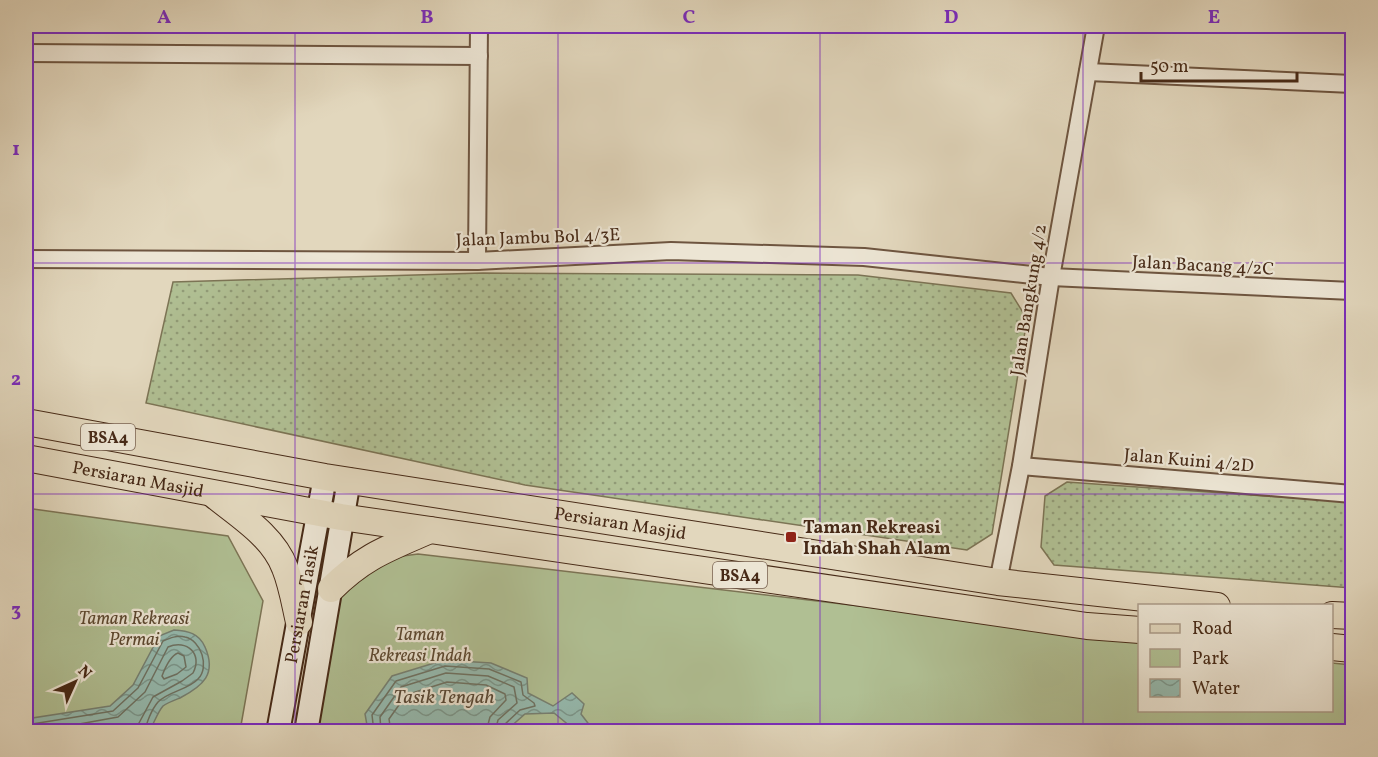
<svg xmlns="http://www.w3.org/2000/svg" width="1378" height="757" viewBox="0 0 1378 757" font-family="Vollkorn,serif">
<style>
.grass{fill:url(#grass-dots);stroke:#7c7455;stroke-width:1.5}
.park{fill:#b0bf93;stroke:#7c7455;stroke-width:1.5}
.water{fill:url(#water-waves);stroke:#768072;stroke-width:1.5}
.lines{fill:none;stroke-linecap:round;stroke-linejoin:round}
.shore{stroke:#6e7263;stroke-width:1.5}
.street-casing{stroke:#6e5540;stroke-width:20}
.secondary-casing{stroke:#472a17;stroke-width:26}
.primary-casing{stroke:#472a17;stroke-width:28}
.street{stroke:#ece5d4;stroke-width:16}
.secondary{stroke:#ece5d4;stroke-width:22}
.primary{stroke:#e2d7bd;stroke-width:26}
.grid{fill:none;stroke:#7b2cbf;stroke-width:1.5;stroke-opacity:0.55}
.poi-dot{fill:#8f2418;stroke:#ece5d4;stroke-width:2}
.labels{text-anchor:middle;stroke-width:4.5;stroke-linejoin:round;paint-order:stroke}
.shield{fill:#ece5d4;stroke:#786250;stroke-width:1.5}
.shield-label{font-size:16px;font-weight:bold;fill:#472a17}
.street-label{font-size:18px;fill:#472a17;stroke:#ece5d4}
.poi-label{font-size:18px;font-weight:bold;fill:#472a17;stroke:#ece5d4;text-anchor:start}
.park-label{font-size:18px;font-style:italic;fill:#5c4830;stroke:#ece5d4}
.water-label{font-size:20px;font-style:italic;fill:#574735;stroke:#ece5d4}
.neatline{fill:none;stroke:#7b2cbf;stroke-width:2}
.grid-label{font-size:20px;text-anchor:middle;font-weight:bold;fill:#7b2cbf}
</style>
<defs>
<pattern id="grass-dots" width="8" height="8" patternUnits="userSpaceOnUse" patternTransform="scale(1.5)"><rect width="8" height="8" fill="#b0bf93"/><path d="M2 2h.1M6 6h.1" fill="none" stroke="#919b77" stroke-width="1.8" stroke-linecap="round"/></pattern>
<pattern id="water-waves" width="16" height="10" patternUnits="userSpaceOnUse" patternTransform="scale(1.5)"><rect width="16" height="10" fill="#95baaf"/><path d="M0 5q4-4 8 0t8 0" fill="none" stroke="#7b978d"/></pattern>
</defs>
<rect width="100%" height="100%" fill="#e2d7bd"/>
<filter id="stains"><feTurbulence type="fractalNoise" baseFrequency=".00333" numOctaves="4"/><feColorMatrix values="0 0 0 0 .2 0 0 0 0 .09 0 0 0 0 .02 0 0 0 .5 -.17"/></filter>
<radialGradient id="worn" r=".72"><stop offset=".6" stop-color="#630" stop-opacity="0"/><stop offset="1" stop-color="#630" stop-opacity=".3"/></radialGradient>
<g class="grass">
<path d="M 483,273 L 858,275 L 1011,293 L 1027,319 L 992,534 L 967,550 L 525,485 L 146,403 L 173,282 Z"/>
<path d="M 1067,482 L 1352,502 L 1352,588 L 1054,565 L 1041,547 L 1045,496 Z"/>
</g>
<g class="park">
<path d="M 26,508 L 228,536 L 263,601 L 240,731 L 26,732 Z"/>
<path d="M 418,554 L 1139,639 L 1140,710 L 1332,710 L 1332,663 L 1352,665 L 1352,731 L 318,732 L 336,597 L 380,559 Z"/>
</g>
<g class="water">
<path d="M 174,630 C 188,631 199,633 205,647 C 217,674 203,686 180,698 C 175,700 167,703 163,706 C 157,713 154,724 149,731 L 26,731 L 26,719 L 110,706 L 133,685 L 159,636 Z"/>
<path d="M 444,660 L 491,663 L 527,678 L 528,693 L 553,706 L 572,693 L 584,704 L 581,714 L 594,731 L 576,731 L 554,713 L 525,714 L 508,729 L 508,731 L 368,731 L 365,714 L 392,676 Z"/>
</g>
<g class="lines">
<g class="shore">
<path d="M 178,653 L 184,656 L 186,667 L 177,674 L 164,679 L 162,676 C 165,668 170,656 178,653 Z"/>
<path d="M 26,725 L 113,711 L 138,688 L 163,641 C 170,638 177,635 185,637 C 201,640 210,667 198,679 C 188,690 169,691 158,702 C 152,709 146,723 145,732"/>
<path d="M 35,732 L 118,717 L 145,692 L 168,647 C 187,639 203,654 193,673 L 182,681 L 153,697 L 139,723 L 137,732"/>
<path d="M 374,732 L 372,715 L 396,681 L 445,666 L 489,669 L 521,682 L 523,695 L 534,703 L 535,706 L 520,710 L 504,725 L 502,732"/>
<path d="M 381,732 L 380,717 L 401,687 L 446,673 L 488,676 L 514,687 L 517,703 L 498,720 L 495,732"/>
<path d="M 391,732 L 389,719 L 406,695 L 447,682 L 486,685 L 505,694 L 506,700 L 490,717 L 486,732"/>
</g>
<defs>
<g id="street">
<path d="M 26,53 L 479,56"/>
<path d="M 1088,72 L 1352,84"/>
<path d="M 26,259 L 477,261 L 671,251 L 864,257 L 1051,277 L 1352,291"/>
<path d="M 477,261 L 479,26"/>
<path d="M 1021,466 L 1352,494"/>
<path d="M 998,582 L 1021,466 L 1051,277 L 1096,26"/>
</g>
<g id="secondary">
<path id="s1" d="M 278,732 L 325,477"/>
<path d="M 306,732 L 349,480"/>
</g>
<g id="primary">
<path id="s2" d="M 26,422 L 325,477 L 998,582 L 1217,606"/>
<path id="s3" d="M 26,458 L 341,517 L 1087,626 L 1140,630"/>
<path d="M 214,495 C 240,516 273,536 285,568 C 292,585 295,605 299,622"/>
<path d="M 331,589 C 364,556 389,548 430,530"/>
<path d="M 1332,615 L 1352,616"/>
<path d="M 1332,647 L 1352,649"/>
</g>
</defs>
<use href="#street" class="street-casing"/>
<use href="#secondary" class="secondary-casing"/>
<use href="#primary" class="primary-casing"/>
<use href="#street" class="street"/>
<use href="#secondary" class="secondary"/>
<use href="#primary" class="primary"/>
</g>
<path class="grid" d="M 295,26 L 295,732M 558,26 L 558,732M 820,26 L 820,732M 1083,26 L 1083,732M 26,263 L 1352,263M 26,494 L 1352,494"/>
<rect class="poi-dot" x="785" y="531" width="12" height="12" rx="3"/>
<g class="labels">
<g class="shield">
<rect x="81" y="424" width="54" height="26" rx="4.5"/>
<rect x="713" y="562" width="54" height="26" rx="4.5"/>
</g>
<g class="shield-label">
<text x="108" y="443">BSA4</text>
<text x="740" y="581">BSA4</text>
</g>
<g class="street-label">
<text transform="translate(538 237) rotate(-2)" y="6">Jalan Jambu Bol 4/3E</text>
<text transform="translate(1203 265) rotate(3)" y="6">Jalan Bacang 4/2C</text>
<text transform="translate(1028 300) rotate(-81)" y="6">Jalan Bangkung 4/2</text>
<text transform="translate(1189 460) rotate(5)" y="6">Jalan Kuini 4/2D</text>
<text dy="6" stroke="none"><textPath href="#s3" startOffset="114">Persiaran Masjid</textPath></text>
<text dy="6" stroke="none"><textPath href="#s2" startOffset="603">Persiaran Masjid</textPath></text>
<text dy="6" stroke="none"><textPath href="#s1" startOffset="130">Persiaran Tasik</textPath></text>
</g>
<g class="poi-label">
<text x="803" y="533">Taman Rekreasi<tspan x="803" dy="21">Indah Shah Alam</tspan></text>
</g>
<g class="park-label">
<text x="134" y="624">Taman Rekreasi<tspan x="134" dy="21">Permai</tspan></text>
<text x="420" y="640">Taman<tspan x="420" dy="21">Rekreasi Indah</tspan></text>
</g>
<g class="water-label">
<text x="444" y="703">Tasik Tengah</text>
</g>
</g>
<rect width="1378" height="757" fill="none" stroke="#e2d7bd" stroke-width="66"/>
<rect x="1138" y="604" width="195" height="108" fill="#ece5d4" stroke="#aa9a88" stroke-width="1.5"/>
<rect x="1150" y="624" width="30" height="9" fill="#e2d7bd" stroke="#aa9a88" stroke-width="1.5"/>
<text x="1192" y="634" font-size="18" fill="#472a17">Road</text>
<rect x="1150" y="649" width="30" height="18" fill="#b0bf93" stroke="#aa9a88" stroke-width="1.5"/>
<text x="1192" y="664" font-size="18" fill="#472a17">Park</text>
<rect x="1150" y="679" width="30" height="18" fill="url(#water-waves)" stroke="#aa9a88" stroke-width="1.5"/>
<text x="1192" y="694" font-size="18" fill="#472a17">Water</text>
<g transform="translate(75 682) rotate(45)" stroke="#ece5d4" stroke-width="4.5" paint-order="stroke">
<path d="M0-4.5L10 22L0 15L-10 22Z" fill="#472a17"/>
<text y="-9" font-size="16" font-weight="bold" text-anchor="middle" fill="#472a17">N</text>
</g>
<path d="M1141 72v9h156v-9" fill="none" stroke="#472a17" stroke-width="3"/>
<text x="1150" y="72" font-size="18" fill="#472a17" stroke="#ece5d4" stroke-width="4.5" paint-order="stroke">50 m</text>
<rect x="33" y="33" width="1312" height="691" class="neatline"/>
<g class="grid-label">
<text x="164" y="23">A</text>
<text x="427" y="23">B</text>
<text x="689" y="23">C</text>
<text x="951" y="23">D</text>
<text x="1214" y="23">E</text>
<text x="16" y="155">1</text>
<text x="16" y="385">2</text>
<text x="16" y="616">3</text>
</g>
<rect width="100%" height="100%" filter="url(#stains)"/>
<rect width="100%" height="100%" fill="url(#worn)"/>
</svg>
